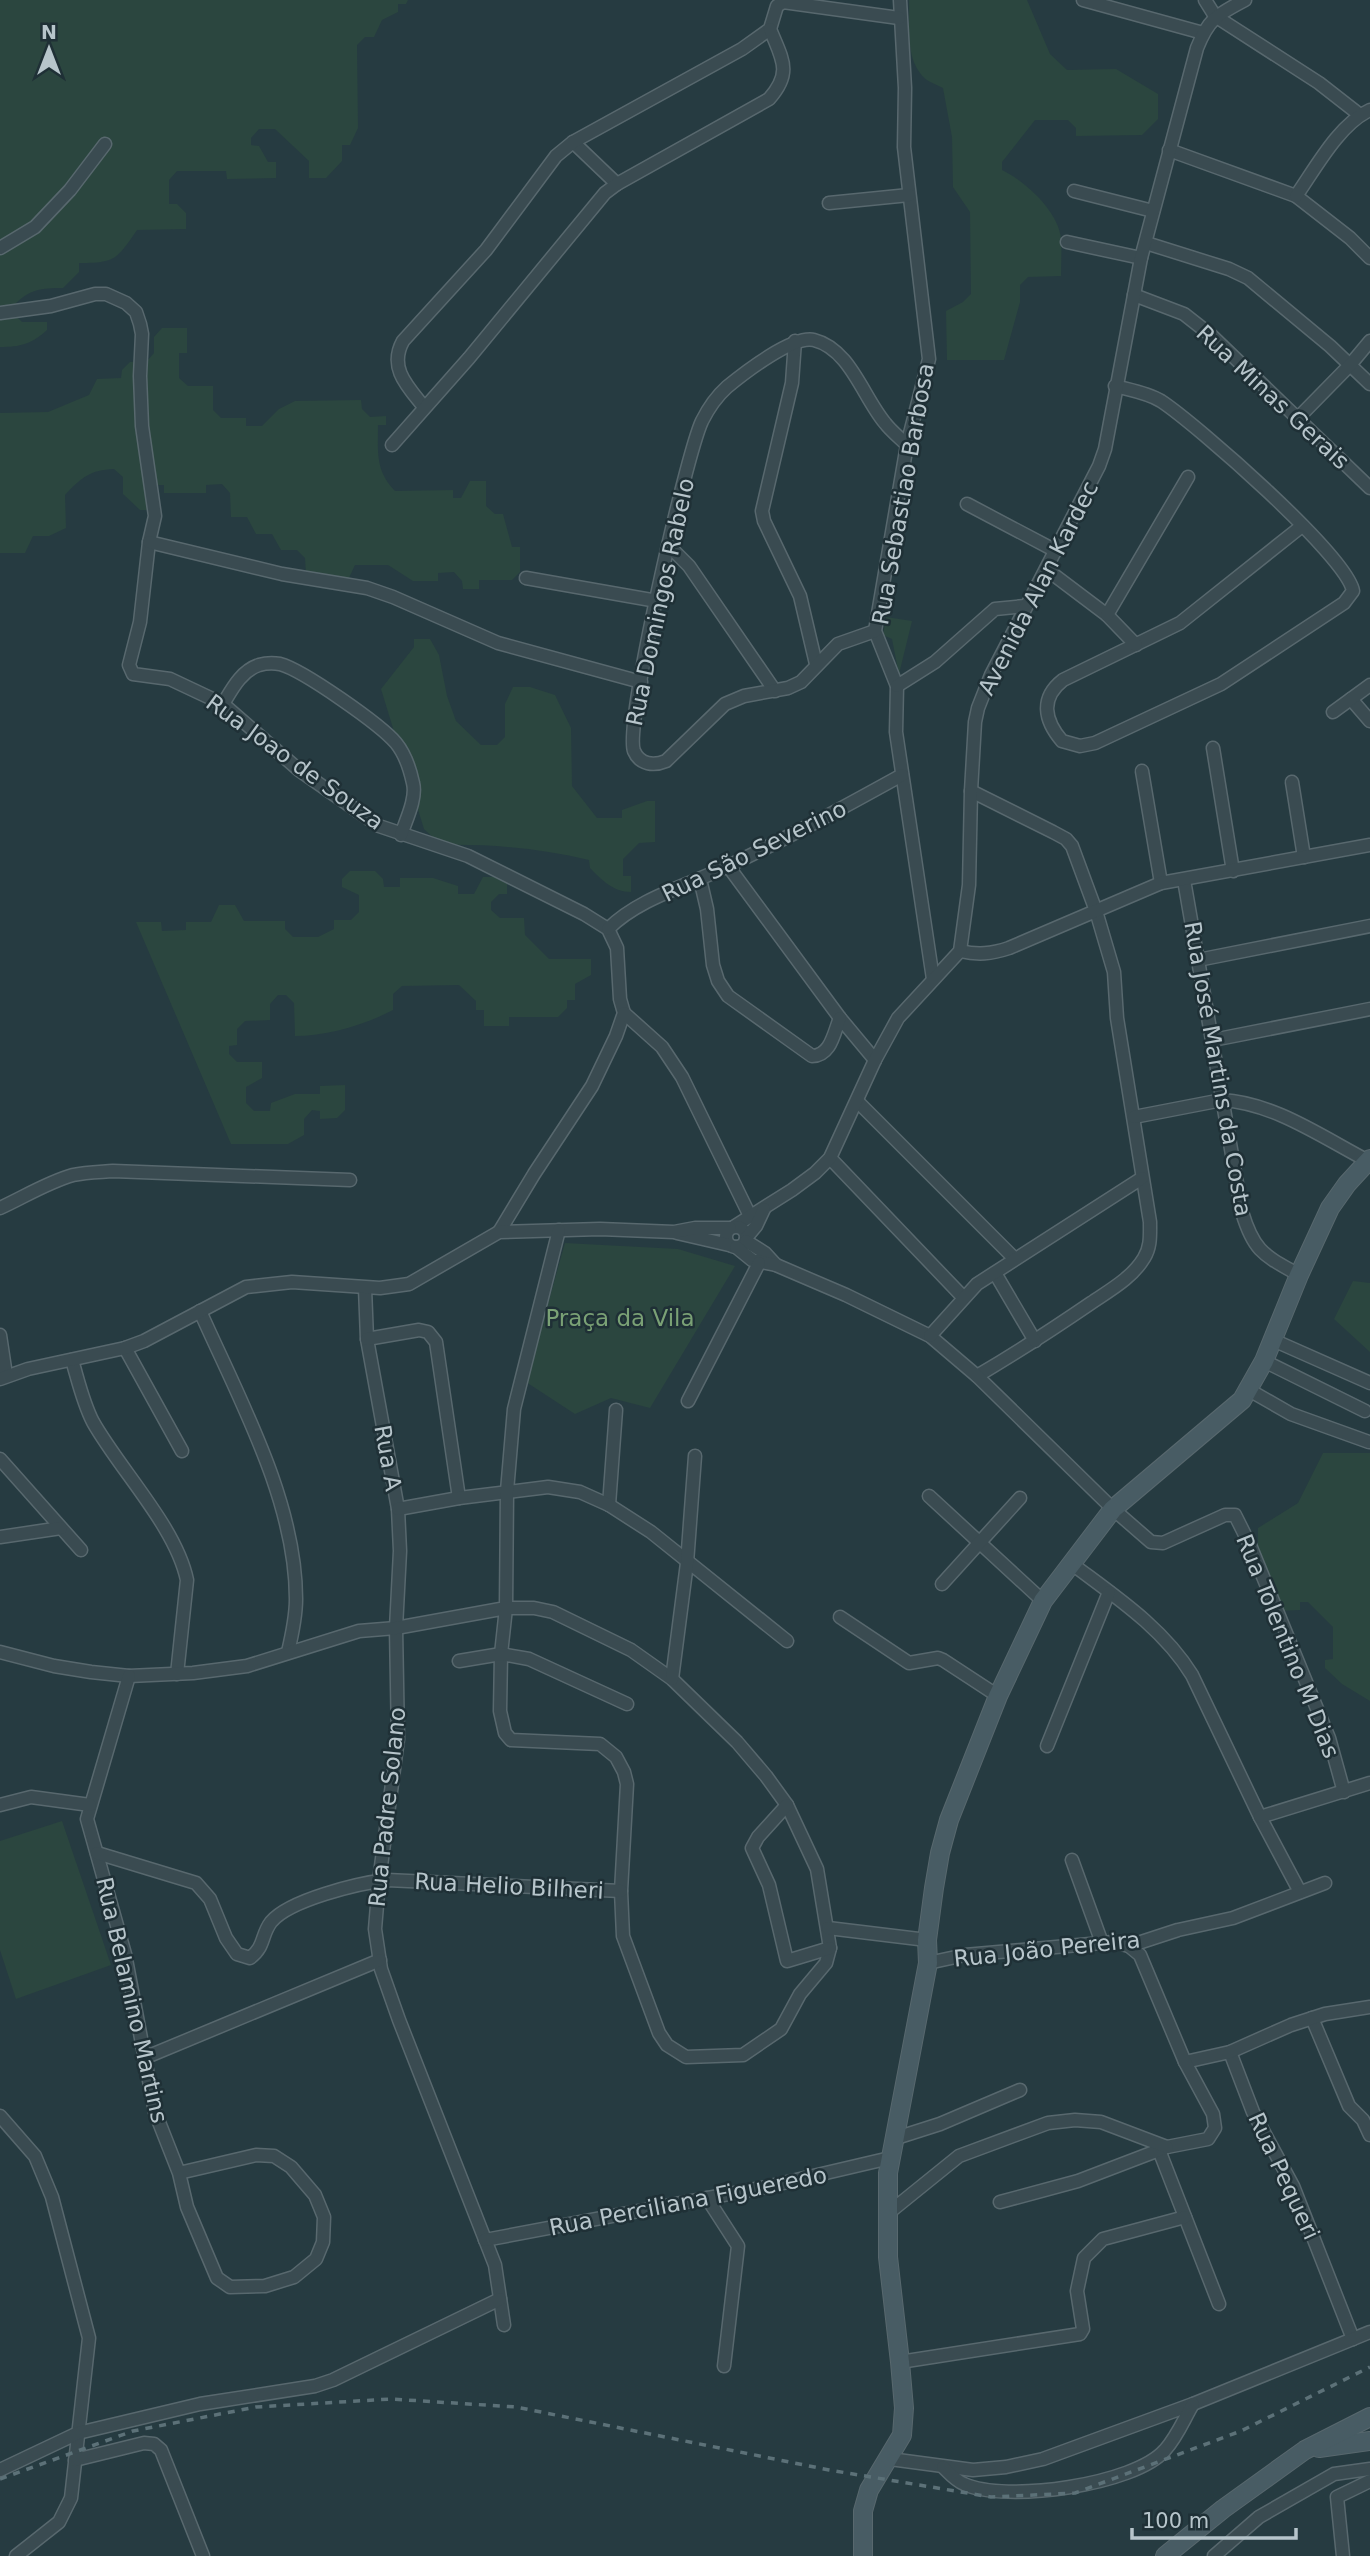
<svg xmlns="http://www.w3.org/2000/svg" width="1370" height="2556" viewBox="0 0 1370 2556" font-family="'DejaVu Sans',sans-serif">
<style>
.green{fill:#2b463f}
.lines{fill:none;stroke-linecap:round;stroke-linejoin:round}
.street-casing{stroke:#58686e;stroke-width:15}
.secondary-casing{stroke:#58686e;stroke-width:20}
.street{stroke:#3a4b51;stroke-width:12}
.secondary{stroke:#485c64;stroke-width:18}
.rail{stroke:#5c7178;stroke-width:3.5;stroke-dasharray:7 7;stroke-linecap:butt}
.labels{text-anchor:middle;stroke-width:5;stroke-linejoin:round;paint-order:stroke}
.street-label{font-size:23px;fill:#b7c5cb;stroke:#1f3036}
.park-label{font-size:23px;fill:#7aa175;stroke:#1f3036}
</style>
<rect width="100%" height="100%" fill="#263b41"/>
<g class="green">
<path d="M 0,0 L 408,0 L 406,4 L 398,4 L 398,12 L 382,20 L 374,37 L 365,37 L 357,45 L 358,128 L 350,145 L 342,145 L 342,161 L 326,178 L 309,178 L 309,161 L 275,129 L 259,129 L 251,138 L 251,145 L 259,146 L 268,162 L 276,162 L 276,178 L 227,179 L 226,171 L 177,171 L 169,180 L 169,204 L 177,204 L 186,213 L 186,229 L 137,230 C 117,259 116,263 79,263 L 79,272 L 63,288 C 41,288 30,289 14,305 L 14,314 L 22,322 L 47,322 L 47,330 C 32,344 20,347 0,347 Z"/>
<path d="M 909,0 L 1027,0 L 1050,54 L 1067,70 L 1116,69 L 1158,94 L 1158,119 L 1142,135 L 1076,136 L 1076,128 L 1068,120 L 1035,120 L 1002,162 L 1002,170 C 1025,181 1058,211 1061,238 C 1062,251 1061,264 1061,276 L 1028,277 L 1020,285 L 1020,302 L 1004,360 L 947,360 L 946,311 L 963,302 L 971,294 L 970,212 L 953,187 L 952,137 L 943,88 C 935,84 925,81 920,73 C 905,53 910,23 909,0 Z"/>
<path d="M 162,328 L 187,328 L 187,353 L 179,353 L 179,378 L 188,386 L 213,386 L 213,410 L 221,418 L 246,418 L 246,426 L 262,426 L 279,409 L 295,401 L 361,400 L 362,409 L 370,417 L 386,416 L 386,425 L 378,425 C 378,452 375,470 395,491 L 453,490 L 453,498 L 461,498 L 470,481 L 486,481 L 486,506 L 495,514 L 503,514 L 512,547 L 520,547 L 520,572 L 512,580 L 479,580 L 479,589 L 463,589 L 462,581 L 454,572 L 438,573 L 438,581 L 413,581 L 388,565 L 355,565 L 347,582 L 306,574 L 305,558 L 297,550 L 281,550 L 272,534 L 256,534 L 247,517 L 231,517 L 230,493 L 222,484 L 206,485 L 206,493 L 164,493 L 164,485 L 156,485 L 148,510 L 140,510 L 123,494 L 123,477 L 114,469 C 90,470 82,477 65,495 L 66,528 L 49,536 L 33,536 L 25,553 L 0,553 L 0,413 L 48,412 L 89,395 L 97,379 L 121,378 L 122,370 L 130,362 L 147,361 L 154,353 L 154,337 Z"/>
<path d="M 886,617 L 912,621 L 899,674 L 892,639 L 883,635 Z"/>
<path d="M 414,639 L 430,639 L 439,655 L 447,696 L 456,721 L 481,745 L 497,745 L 505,737 L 505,704 L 513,687 L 530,687 L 555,695 L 571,728 L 572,786 L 597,818 L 622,818 L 622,810 L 647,801 L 655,801 L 655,842 L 639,843 L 623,859 L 623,876 L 631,876 L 631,892 C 613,892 602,880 590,868 L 589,860 C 540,848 491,844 441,845 L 424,829 L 381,689 L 414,647 Z"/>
<path d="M 350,871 L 375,871 L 383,879 L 384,887 L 400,887 L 400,878 L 433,878 L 458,886 L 458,894 L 474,894 L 483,877 L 507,877 L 507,894 L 499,894 L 491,902 L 491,910 L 500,918 L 524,918 L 525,935 L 549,959 L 591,959 L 591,975 L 575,984 L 575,1000 L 567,1000 L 567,1008 L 558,1017 L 509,1017 L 509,1026 L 484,1026 L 484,1010 L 476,1010 L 476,1001 L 459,985 L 402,986 L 393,994 L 393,1010 C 365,1025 327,1036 295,1036 L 294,1003 L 286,995 L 278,995 L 270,1004 L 270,1020 L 245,1021 L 237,1029 L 237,1045 L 229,1046 L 229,1054 L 237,1062 L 262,1062 L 262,1078 L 246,1087 L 246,1103 L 254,1111 L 270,1111 L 271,1103 L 295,1094 L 320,1094 L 320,1086 L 345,1085 L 345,1110 L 337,1118 L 320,1119 L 320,1111 L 312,1110 L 304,1119 L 304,1135 L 288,1144 L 231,1144 L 136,922 L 161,922 L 162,931 L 186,930 L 186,922 L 211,922 L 219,905 L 235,905 L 244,921 L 285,921 L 285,929 L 293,937 L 318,937 L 334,929 L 334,920 L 351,920 L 359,912 L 359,895 L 342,887 L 342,879 Z"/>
<path d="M 565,1243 L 678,1249 L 735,1266 L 650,1408 L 611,1398 L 575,1414 L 526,1382 Z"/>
<path d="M 1353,1281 L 1370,1283 L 1370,1352 L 1334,1319 Z"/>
<path d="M 1323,1453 L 1370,1453 L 1370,1701 L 1342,1684 L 1325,1668 L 1325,1660 L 1333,1659 L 1333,1627 L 1308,1602 L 1300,1602 L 1300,1610 L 1275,1611 L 1258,1553 L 1258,1528 L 1298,1503 Z"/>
<path d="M 62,1821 L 111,1965 L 16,1999 L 0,1950 L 0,1841 Z"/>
</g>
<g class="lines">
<defs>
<g id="street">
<path d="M 900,0 L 905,88 L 904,147 L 929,359 L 907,445 L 875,631 L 897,686 L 896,732 L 933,979"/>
<path d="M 1083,0 L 1203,33"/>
<path d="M 1205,0 L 1215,16 L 1319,83 L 1360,115"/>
<path d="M 573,142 L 617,184"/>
<path d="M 1169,150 L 1296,196 L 1350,238 L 1370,258"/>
<path d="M 1074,191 L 1153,211"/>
<path d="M 1296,196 C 1315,169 1339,124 1370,110"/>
<path d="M 829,203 L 909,195"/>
<path d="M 1067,242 L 1141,258"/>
<path d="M 1146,243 L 1229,269 L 1248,278 L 1330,346 L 1370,384"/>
<path d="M 0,248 L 35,227 L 70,190 L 105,144"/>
<path d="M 1134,295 L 1184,314 L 1212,336 L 1370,488"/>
<path d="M 0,313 L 51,306 L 95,294 L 106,294 L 126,303 L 136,312 L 140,324 L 142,334 L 140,376 L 142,426 L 155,516 L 149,542 L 140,622 L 129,665 L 133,674 L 170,679 L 223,704 L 299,770 L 379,826 L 468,856 L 584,914 L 608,929 L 617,948 L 620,999 L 624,1013 L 616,1036 L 592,1086 L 534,1174 L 499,1232"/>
<path d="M 795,341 L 792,383 L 762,511 L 764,521 L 800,596 L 816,664"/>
<path d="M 1115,386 C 1130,390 1148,393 1161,401 C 1196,424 1347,556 1353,591 L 1344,603 L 1221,684 L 1095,743 L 1080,746 L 1062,741 C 1044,720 1040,698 1063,680 L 1180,623 L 1302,526"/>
<path d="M 424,407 C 408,387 388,368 403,341 L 486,250 L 556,156 L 573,142 L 742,49 L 770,29 L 777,6 L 783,2 L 899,18"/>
<path d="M 1298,418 L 1350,365 L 1370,341"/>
<path d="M 392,445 L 469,358 L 605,193 L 617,184 L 769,99 C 793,72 782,59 770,29"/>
<path d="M 967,504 L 1056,551"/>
<path d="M 149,542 L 282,574 L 367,588 L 393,597 L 498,643 L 641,682"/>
<path d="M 669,546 L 689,566 L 775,691"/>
<path d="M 1046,569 L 1107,615 L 1136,645"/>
<path d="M 526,578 L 657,601"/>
<path d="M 1107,615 L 1188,477"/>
<path d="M 875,631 L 838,644 L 801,682 L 788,688 L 744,696 L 725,704 L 666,761 C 654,766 640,765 634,751 C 624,726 686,455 702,421 C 708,409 717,396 727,387 C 744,373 793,335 814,340 C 850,349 863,397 885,423 C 891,431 900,438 907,445"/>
<path d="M 897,686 L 935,662 L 995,609 L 1025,606"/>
<path d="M 1351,699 L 1370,721"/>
<path d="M 223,704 C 232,689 241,671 259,665 C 266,663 274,663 280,664 C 303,670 381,725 396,743 C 405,754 410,769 413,783 C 417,798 406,820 401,835"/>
<path d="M 1333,712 L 1370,685"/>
<path d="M 1213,748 L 1233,871"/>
<path d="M 1142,771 L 1161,883"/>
<path d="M 1292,782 L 1304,857"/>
<path d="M 971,791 L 1053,832 L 1066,839 L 1072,846 L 1096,911 L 1114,972 L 1117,1018 L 1150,1222 C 1150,1235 1151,1247 1144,1258 C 1132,1278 1110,1290 1091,1303 C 1053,1329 1016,1353 977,1376"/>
<path d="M 728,866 L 840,1018 L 875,1060"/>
<path d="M 700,879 L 707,909 L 713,965 L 718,981 L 728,996 L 812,1056 C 831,1056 834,1032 840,1018"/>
<path d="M 1184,880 L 1242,1212 C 1254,1252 1264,1255 1299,1275"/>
<path d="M 608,929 C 639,898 687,886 726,867 C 786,839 844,807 902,775"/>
<path d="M 960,951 C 978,955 991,954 1009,948 L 1161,883 L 1370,845"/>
<path d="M 1198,960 L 1370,926"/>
<path d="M 624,1013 L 662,1047 L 682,1077 L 750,1216"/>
<path d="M 1213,1040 L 1370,1009"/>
<path d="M 857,1101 L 1015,1259"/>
<path d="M 1134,1117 L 1222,1100 C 1274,1103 1322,1137 1368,1161"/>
<path d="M 830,1158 L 963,1297"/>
<path d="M 0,1208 C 24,1197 48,1182 73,1175 C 86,1172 100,1172 113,1171 L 350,1180"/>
<path d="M 735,1226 L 792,1190 L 815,1173 L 830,1158 L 875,1060 L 898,1018 L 960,951 L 969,885 L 971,791 L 975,722 L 978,708 L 991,675 L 1099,466 L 1105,449 L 1141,258 L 1197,48 C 1209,18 1217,15 1245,0"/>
<circle cx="736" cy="1237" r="10"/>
<path d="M 677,1233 L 729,1245"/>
<path d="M 746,1238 L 756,1226 L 764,1209"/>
<path d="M 746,1241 L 765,1253 L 776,1265"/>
<path d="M 736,1247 L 752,1260 L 776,1265 L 846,1295 L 930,1336 L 977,1376 L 1113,1509 L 1151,1542 L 1163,1543 L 1225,1515 L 1235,1515 L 1250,1545 L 1329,1738 L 1344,1792"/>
<path d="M 995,1273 L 1035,1341"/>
<path d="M 365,1288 L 367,1339 L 398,1509 L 400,1551 L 396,1628 L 398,1739 L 379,1881 L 375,1929 L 381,1969 L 399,2020 L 495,2265 L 504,2325"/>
<path d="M 200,1311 C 239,1399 296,1501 296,1599 C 296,1617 292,1635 288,1652"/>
<path d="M 0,1335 L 6,1375"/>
<path d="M 930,1336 L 977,1284 L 1142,1178"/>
<path d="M 367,1339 L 419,1330 L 428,1332 L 436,1342 L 459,1498"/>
<path d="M 1273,1340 L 1370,1383"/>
<path d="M 125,1348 L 182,1451"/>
<path d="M 72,1360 C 78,1380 83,1403 93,1422 C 120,1470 176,1527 187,1580 L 177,1674"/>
<path d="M 1264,1361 L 1365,1411"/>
<path d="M 0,1379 L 28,1369 L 125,1348 L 144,1341 L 246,1287 L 292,1282 L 380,1288 L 409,1284 L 499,1232 L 600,1229 L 674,1232 L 695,1228 L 730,1228"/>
<path d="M 1249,1390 L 1291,1414 L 1369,1442"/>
<path d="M 688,1401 L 759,1263"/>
<path d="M 0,1459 L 81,1550"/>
<path d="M 929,1496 L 1043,1601"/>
<path d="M 609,1505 L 616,1410"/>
<path d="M 398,1509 L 459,1498 L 548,1487 L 580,1492 L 609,1505 L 651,1532 L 787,1641"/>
<path d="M 0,1537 L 61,1528"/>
<path d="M 1072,1564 C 1116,1597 1163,1628 1192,1675 L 1260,1817 L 1300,1892"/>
<path d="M 942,1584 L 1020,1498"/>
<path d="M 840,1617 L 909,1663 L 938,1658 L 943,1660 L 998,1696"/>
<path d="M 0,1652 L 54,1666 L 91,1672 L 129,1676 L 193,1673 L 247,1666 L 359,1631 L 396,1628 L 506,1608 L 534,1608 L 553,1612 L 631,1650 L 672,1679 L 737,1742 L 766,1776 L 787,1805 L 817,1869 L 830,1948 L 826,1963 L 800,1994 L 781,2029 L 743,2055 L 686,2057 L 667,2045 L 659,2033 L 623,1936 L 621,1891 L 627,1784 L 624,1772 L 616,1757 L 600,1744 L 511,1740 L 505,1733 L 500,1711 L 501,1654 L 506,1608 L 507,1491 L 514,1409 L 559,1230"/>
<path d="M 459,1661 L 501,1654 L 529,1659 L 627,1704"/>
<path d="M 129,1676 L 87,1819 L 125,1954 L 155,2112 L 179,2173 L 187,2207 L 217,2278 L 230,2287 L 265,2286 L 294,2277 L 316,2259 L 323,2242 L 324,2217 L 315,2195 L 291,2167 L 274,2156 L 256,2155 L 179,2173"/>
<path d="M 672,1679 L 687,1563 L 695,1456"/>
<path d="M 1047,1746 L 1109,1592"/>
<path d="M 0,1805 L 31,1797 L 90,1805"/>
<path d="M 787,1805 L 758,1837 L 752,1848 L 769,1885 L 787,1961 L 830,1948"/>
<path d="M 1260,1817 L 1370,1783"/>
<path d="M 97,1853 L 196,1883 L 210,1899 L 226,1938 L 237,1954 L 250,1958 C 265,1947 261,1935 271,1922 C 289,1900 359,1883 387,1880 L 621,1891"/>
<path d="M 1072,1860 L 1102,1943"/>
<path d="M 828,1928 L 927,1940"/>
<path d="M 928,1963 L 965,1955 L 1113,1942 L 1129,1946 L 1178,1930 L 1233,1918 L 1325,1883"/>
<path d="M 1312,2018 L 1349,2106 L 1363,2120 L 1370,2135"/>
<path d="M 1230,2052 L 1253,2112 L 1293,2186 L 1353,2339"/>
<path d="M 144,2058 L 380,1960"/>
<path d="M 1185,2062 L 1230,2052 L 1291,2025 L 1325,2014 L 1370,2007"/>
<path d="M 0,2116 L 35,2156 L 52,2197 L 89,2338 L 71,2498 L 59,2522 L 16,2556"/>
<path d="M 893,2139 L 940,2124 L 1020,2090"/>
<path d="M 1159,2150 L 1219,2304"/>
<path d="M 707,2198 L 738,2246 L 724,2366"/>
<path d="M 1000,2202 L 1078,2181 L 1167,2147 L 1208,2139 L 1215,2128 L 1213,2114 L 1185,2062 L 1140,1955 L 1129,1946"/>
<path d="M 886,2215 L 959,2156 L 1048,2123 L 1075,2120 L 1101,2122 L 1167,2147"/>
<path d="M 485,2240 L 766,2187 L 890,2158"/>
<path d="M 900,2362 L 1080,2334 L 1083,2329 L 1077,2291 L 1084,2258 L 1103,2239 L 1185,2217"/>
<path d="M 890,2459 L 973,2470 L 1006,2467 L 1043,2459 L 1193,2404 L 1370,2332"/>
<path d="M 75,2460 L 144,2443 L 154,2444 L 161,2450 L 203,2556"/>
<path d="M 943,2467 C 949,2473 956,2481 964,2484 C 1005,2503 1135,2485 1165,2450 C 1177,2437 1184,2419 1193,2404"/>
<path d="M 0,2470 L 78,2433 L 200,2404 L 315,2386 L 333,2380 L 500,2299"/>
<path d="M 1214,2556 L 1259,2517 L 1334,2474 L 1370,2469"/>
<path d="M 1343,2556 L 1337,2497 L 1370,2481"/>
</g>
<g id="secondary">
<path d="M 1319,2448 L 1370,2441"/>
<path d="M 863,2556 L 863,2511 L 869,2490 L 902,2435 L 904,2408 L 900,2362 L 888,2257 L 888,2173 L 928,1963 L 927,1940 L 934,1888 L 940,1853 L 949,1820 L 998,1696 L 1043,1601 L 1113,1509 L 1242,1400 L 1264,1361 L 1299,1275 L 1330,1208 L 1347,1184 L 1370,1159"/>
<path d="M 1165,2556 L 1223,2509 L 1305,2450 L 1370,2417"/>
</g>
</defs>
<use href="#street" class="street-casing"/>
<use href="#secondary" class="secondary-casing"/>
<use href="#street" class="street"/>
<use href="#secondary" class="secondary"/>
<path class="rail" d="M 0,2479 L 133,2431 L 256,2407 L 391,2399 L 516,2407 L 829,2470 L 991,2497 L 1075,2493 L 1241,2431 L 1370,2367"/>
</g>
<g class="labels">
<g class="street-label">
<text transform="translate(1273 397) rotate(43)" y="8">Rua Minas Gerais</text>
<text transform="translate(903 494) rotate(-80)" y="8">Rua Sebastiao Barbosa</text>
<text transform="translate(1038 588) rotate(-63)" y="8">Avenida Alan Kardec</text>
<text transform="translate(660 602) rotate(-78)" y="8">Rua Domingos Rabelo</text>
<text transform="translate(295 762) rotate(36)" y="8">Rua Joao de Souza</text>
<text transform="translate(754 851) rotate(-26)" y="8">Rua São Severino</text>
<text transform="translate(1218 1069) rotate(80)" y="8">Rua José Martins da Costa</text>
<text transform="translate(388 1458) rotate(80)" y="8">Rua A</text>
<text transform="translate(1288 1646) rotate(68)" y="8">Rua Tolentino M Dias</text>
<text transform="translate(387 1807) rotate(-84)" y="8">Rua Padre Solano</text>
<text transform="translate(509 1886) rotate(3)" y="8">Rua Helio Bilheri</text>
<text transform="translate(1047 1949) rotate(-6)" y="8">Rua João Pereira</text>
<text transform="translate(132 2000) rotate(77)" y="8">Rua Belamino Martins</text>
<text transform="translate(1284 2176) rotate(65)" y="8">Rua Pequeri</text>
<text transform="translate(688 2201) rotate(-11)" y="8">Rua Perciliana Figueredo</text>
</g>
<g class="park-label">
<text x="620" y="1326">Praça da Vila</text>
</g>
</g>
<g transform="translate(49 49)" stroke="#1f3036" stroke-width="5" paint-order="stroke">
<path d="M0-5L12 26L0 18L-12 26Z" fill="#b7c5cb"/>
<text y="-10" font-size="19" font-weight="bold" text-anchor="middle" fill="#b7c5cb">N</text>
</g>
<path d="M1132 2528v10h164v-10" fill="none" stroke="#b7c5cb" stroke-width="3.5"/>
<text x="1142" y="2528" font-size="21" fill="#b7c5cb" stroke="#1f3036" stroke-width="5" paint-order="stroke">100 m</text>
</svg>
